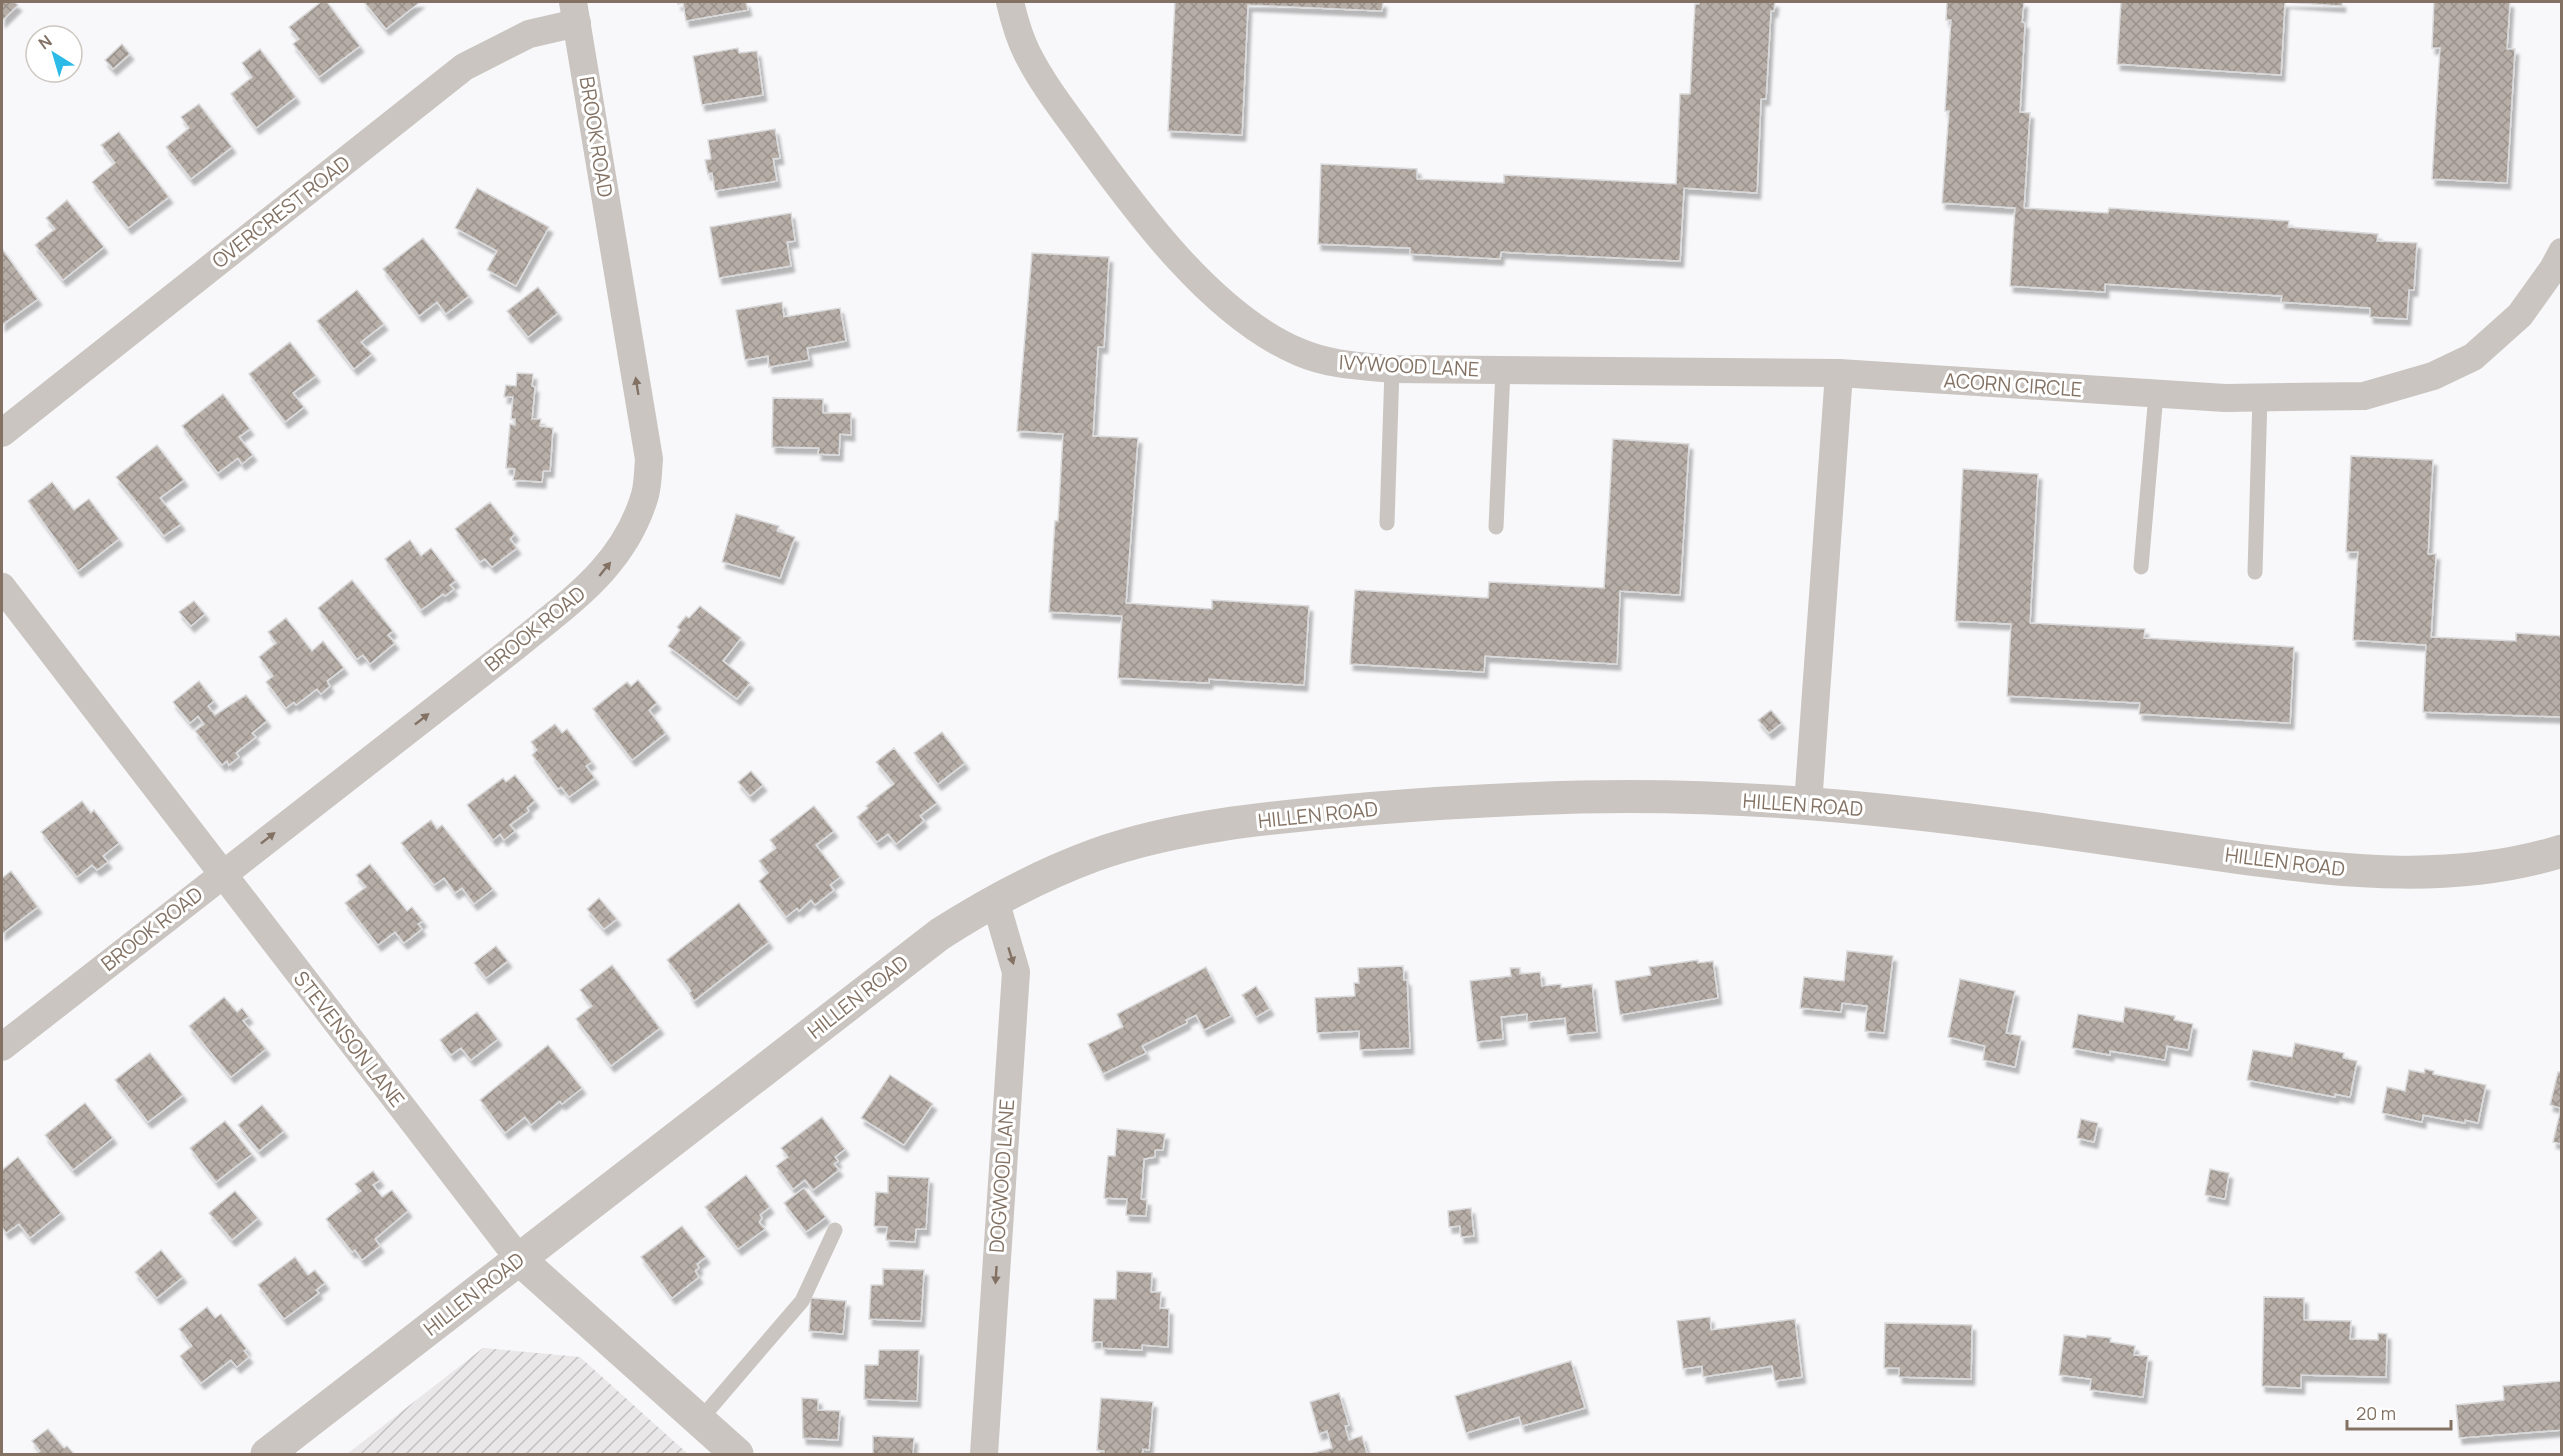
<svg xmlns="http://www.w3.org/2000/svg" width="2563" height="1456" viewBox="0 0 2563 1456" font-family="Manrope,sans-serif">
<style>
.industrial{fill:url(#industrial-furrows)}
.building{fill:url(#building-cross-hatch);stroke:#dadadc;stroke-width:1.5;filter:url(#shadow)}
.lines{fill:none;stroke-linecap:round;stroke-linejoin:round}
.service{stroke:#cac5c1;stroke-width:15}
.minor{stroke:#cac5c1;stroke-width:28}
.tertiary{stroke:#cac5c1;stroke-width:33}
.oneway{fill:#837264}
.labels{text-anchor:middle;stroke-width:6;stroke-linejoin:round;paint-order:stroke}
.street-label{font-size:20px;fill:#837264;stroke:#fff}
</style>
<defs>
<pattern id="industrial-furrows" width="10" height="10" patternUnits="userSpaceOnUse" patternTransform="scale(1.5)"><rect width="10" height="10" fill="#e9e7e8"/><path d="M-1 1l2-2M0 10L10 0M9 11l2-2" fill="none" stroke="#c2c0c0"/></pattern>
<pattern id="building-cross-hatch" width="8" height="8" patternUnits="userSpaceOnUse" patternTransform="scale(1.5)"><rect width="8" height="8" fill="#b7aea7"/><path d="M0 0l8 8M0 8l8-8" fill="none" stroke="#9a928c"/></pattern>
<filter id="shadow"><feDropShadow dx="3.5" dy="6" stdDeviation="1.5" flood-color="#0004"/></filter>
</defs>
<rect width="100%" height="100%" fill="#f8f8fa"/>
<path class="industrial" d="M 483,1348 L 580,1357 L 688,1454 L 347,1454 Z"/>
<g class="building">
<path d="M 2,2 L 14,2 L 18,5 L 2,21 Z"/>
<path d="M 321,2 L 327,2 L 360,46 L 319,77 L 293,44 L 299,39 L 289,27 Z"/>
<path d="M 364,2 L 420,2 L 386,29 Z"/>
<path d="M 678,2 L 746,2 L 748,10 L 686,21 L 683,3 L 678,4 Z"/>
<path d="M 1175,2 L 1383,2 L 1382,11 L 1248,5 L 1242,135 L 1168,131 Z"/>
<path d="M 1700,2 L 1775,2 L 1774,11 L 1771,11 L 1766,99 L 1761,99 L 1757,193 L 1684,188 L 1680,261 L 1501,252 L 1500,259 L 1410,254 L 1410,248 L 1318,244 L 1321,164 L 1417,169 L 1417,179 L 1504,183 L 1504,175 L 1676,184 L 1680,94 L 1690,94 L 1695,4 L 1699,4 Z"/>
<path d="M 1947,2 L 2024,2 L 2022,22 L 2025,23 L 2020,112 L 2030,113 L 2024,208 L 2108,213 L 2109,208 L 2289,221 L 2288,227 L 2378,234 L 2377,241 L 2417,243 L 2414,290 L 2409,290 L 2407,319 L 2370,317 L 2370,308 L 2281,302 L 2282,296 L 2105,284 L 2105,292 L 2010,286 L 2015,208 L 1942,203 L 1949,111 L 1945,111 L 1951,20 L 1946,20 Z"/>
<path d="M 2121,2 L 2342,2 L 2342,6 L 2285,2 L 2281,75 L 2117,64 Z"/>
<path d="M 2434,2 L 2510,2 L 2507,49 L 2515,49 L 2507,183 L 2432,179 L 2440,48 L 2432,48 Z"/>
<path d="M 122,44 L 130,54 L 113,69 L 105,60 Z"/>
<path d="M 738,48 L 739,53 L 757,51 L 763,95 L 702,105 L 693,56 Z"/>
<path d="M 260,49 L 296,97 L 256,128 L 231,94 L 252,77 L 242,63 Z"/>
<path d="M 199,104 L 232,147 L 191,179 L 166,147 L 189,128 L 181,117 Z"/>
<path d="M 775,129 L 780,158 L 773,159 L 777,181 L 715,191 L 712,173 L 708,174 L 705,160 L 711,159 L 708,140 Z"/>
<path d="M 119,132 L 169,197 L 128,228 L 92,182 L 115,163 L 101,145 Z"/>
<path d="M 477,188 L 549,227 L 516,286 L 487,270 L 497,251 L 455,228 Z"/>
<path d="M 67,200 L 104,247 L 63,280 L 35,245 L 55,229 L 46,218 Z"/>
<path d="M 791,213 L 795,241 L 787,242 L 791,266 L 719,278 L 710,227 Z"/>
<path d="M 423,238 L 469,296 L 446,314 L 437,302 L 419,316 L 383,269 Z"/>
<path d="M 3,250 L 38,299 L 2,325 L 2,251 Z"/>
<path d="M 1032,253 L 1109,257 L 1104,347 L 1098,347 L 1093,436 L 1138,438 L 1126,603 L 1212,609 L 1212,600 L 1309,606 L 1304,685 L 1209,679 L 1209,683 L 1118,678 L 1122,616 L 1049,612 L 1055,521 L 1058,521 L 1063,434 L 1017,431 Z"/>
<path d="M 538,287 L 558,313 L 528,337 L 507,311 Z"/>
<path d="M 357,290 L 384,324 L 361,342 L 372,354 L 354,369 L 317,321 Z"/>
<path d="M 782,302 L 784,317 L 840,308 L 846,341 L 807,348 L 809,360 L 769,367 L 768,356 L 745,360 L 736,310 Z"/>
<path d="M 290,342 L 316,376 L 293,393 L 304,407 L 285,422 L 249,374 Z"/>
<path d="M 517,373 L 533,374 L 532,386 L 535,387 L 532,419 L 541,419 L 540,426 L 553,428 L 550,471 L 543,471 L 542,482 L 513,480 L 515,469 L 506,468 L 510,424 L 515,425 L 515,419 L 511,419 L 513,397 L 504,397 L 506,385 L 516,386 Z"/>
<path d="M 223,394 L 250,429 L 239,437 L 253,455 L 242,464 L 238,458 L 218,473 L 182,426 Z"/>
<path d="M 773,398 L 823,399 L 823,413 L 851,413 L 851,435 L 840,434 L 839,455 L 818,454 L 819,448 L 772,447 Z"/>
<path d="M 1613,439 L 1689,444 L 1680,595 L 1620,591 L 1617,664 L 1485,656 L 1484,672 L 1350,664 L 1355,590 L 1488,598 L 1489,582 L 1604,588 Z"/>
<path d="M 157,445 L 184,480 L 160,498 L 181,524 L 164,536 L 116,477 Z"/>
<path d="M 2351,456 L 2433,460 L 2428,554 L 2436,554 L 2431,637 L 2516,641 L 2516,633 L 2562,636 L 2562,717 L 2423,712 L 2426,645 L 2353,640 L 2358,552 L 2346,552 Z"/>
<path d="M 1963,469 L 2038,474 L 2030,623 L 2145,629 L 2144,638 L 2294,647 L 2290,723 L 2139,714 L 2140,703 L 2007,696 L 2011,624 L 1955,621 Z"/>
<path d="M 52,482 L 74,510 L 89,499 L 119,539 L 78,571 L 28,501 Z"/>
<path d="M 490,502 L 515,534 L 510,539 L 517,548 L 492,567 L 485,559 L 480,562 L 455,529 Z"/>
<path d="M 736,514 L 779,526 L 777,531 L 795,537 L 780,578 L 722,562 Z"/>
<path d="M 410,540 L 421,556 L 431,548 L 456,581 L 450,585 L 454,589 L 445,596 L 443,594 L 421,610 L 385,559 Z"/>
<path d="M 352,580 L 393,631 L 388,635 L 395,643 L 370,664 L 363,655 L 357,659 L 318,608 Z"/>
<path d="M 194,601 L 205,614 L 191,626 L 179,612 Z"/>
<path d="M 700,606 L 741,638 L 723,661 L 750,683 L 737,699 L 668,646 L 680,630 L 677,627 L 686,616 L 689,618 Z"/>
<path d="M 286,618 L 312,651 L 323,641 L 344,668 L 327,681 L 330,686 L 321,694 L 317,689 L 296,705 L 294,702 L 286,708 L 266,682 L 273,676 L 259,657 L 276,643 L 268,632 Z"/>
<path d="M 638,680 L 657,703 L 649,710 L 666,733 L 632,760 L 593,709 L 627,682 L 631,686 Z"/>
<path d="M 199,681 L 214,701 L 208,706 L 215,715 L 246,695 L 267,721 L 252,733 L 256,737 L 236,753 L 239,757 L 229,765 L 227,761 L 222,765 L 195,731 L 204,724 L 198,716 L 190,723 L 173,702 Z"/>
<path d="M 1771,710 L 1782,723 L 1769,733 L 1758,720 Z"/>
<path d="M 555,724 L 562,733 L 567,729 L 592,762 L 586,766 L 595,778 L 569,797 L 561,787 L 558,789 L 532,755 L 537,750 L 531,742 Z"/>
<path d="M 942,732 L 965,763 L 938,784 L 914,753 Z"/>
<path d="M 894,748 L 937,803 L 920,816 L 924,821 L 896,844 L 888,834 L 877,842 L 857,817 L 868,808 L 866,806 L 894,784 L 876,762 Z"/>
<path d="M 751,771 L 763,785 L 750,796 L 738,782 Z"/>
<path d="M 515,775 L 535,801 L 527,808 L 529,811 L 510,825 L 515,831 L 504,840 L 500,834 L 493,840 L 467,805 L 503,778 L 506,782 Z"/>
<path d="M 82,801 L 91,813 L 94,810 L 119,843 L 103,856 L 108,862 L 97,870 L 92,865 L 77,877 L 41,832 Z"/>
<path d="M 814,806 L 834,831 L 816,845 L 840,877 L 830,885 L 834,890 L 815,905 L 811,900 L 799,911 L 797,908 L 786,917 L 759,881 L 768,873 L 759,861 L 776,848 L 770,840 Z"/>
<path d="M 431,820 L 437,829 L 442,825 L 493,889 L 474,904 L 462,888 L 455,893 L 444,878 L 434,885 L 401,843 Z"/>
<path d="M 370,864 L 407,911 L 412,907 L 423,921 L 418,924 L 422,929 L 404,943 L 395,932 L 378,945 L 345,903 L 366,887 L 356,875 Z"/>
<path d="M 11,871 L 38,907 L 2,934 L 2,878 Z"/>
<path d="M 599,898 L 617,919 L 604,929 L 587,909 Z"/>
<path d="M 739,903 L 769,942 L 694,1001 L 689,993 L 691,991 L 667,960 Z"/>
<path d="M 496,946 L 508,961 L 486,978 L 474,963 Z"/>
<path d="M 1847,951 L 1893,956 L 1884,1033 L 1865,1031 L 1867,1006 L 1842,1003 L 1841,1012 L 1800,1008 L 1804,977 L 1844,981 Z"/>
<path d="M 1698,960 L 1698,963 L 1713,961 L 1718,998 L 1620,1015 L 1615,981 L 1651,975 L 1649,967 Z"/>
<path d="M 612,965 L 660,1028 L 611,1066 L 576,1019 L 592,1006 L 580,990 Z"/>
<path d="M 1403,966 L 1404,980 L 1407,980 L 1410,1048 L 1360,1050 L 1359,1031 L 1317,1033 L 1315,998 L 1355,996 L 1354,983 L 1359,983 L 1358,968 Z"/>
<path d="M 1206,967 L 1231,1016 L 1204,1030 L 1196,1015 L 1186,1020 L 1187,1023 L 1142,1046 L 1146,1053 L 1103,1074 L 1088,1044 L 1123,1027 L 1117,1014 Z"/>
<path d="M 1510,968 L 1520,968 L 1520,974 L 1540,972 L 1542,986 L 1561,984 L 1561,988 L 1592,984 L 1597,1032 L 1567,1035 L 1565,1018 L 1527,1022 L 1527,1014 L 1501,1017 L 1503,1039 L 1477,1042 L 1470,981 L 1511,976 Z"/>
<path d="M 1960,979 L 2015,991 L 2006,1033 L 2021,1036 L 2015,1067 L 1983,1060 L 1985,1046 L 1948,1037 Z"/>
<path d="M 1256,986 L 1270,1009 L 1256,1017 L 1242,995 Z"/>
<path d="M 224,997 L 237,1012 L 242,1008 L 249,1017 L 243,1021 L 266,1049 L 231,1077 L 189,1026 Z"/>
<path d="M 2125,1007 L 2175,1016 L 2174,1020 L 2193,1024 L 2188,1050 L 2167,1046 L 2165,1060 L 2110,1051 L 2110,1055 L 2072,1048 L 2078,1014 L 2123,1022 Z"/>
<path d="M 477,1012 L 498,1039 L 471,1060 L 461,1048 L 451,1055 L 440,1040 Z"/>
<path d="M 2295,1043 L 2344,1053 L 2343,1058 L 2357,1061 L 2350,1097 L 2335,1094 L 2335,1097 L 2247,1080 L 2253,1050 L 2292,1057 Z"/>
<path d="M 548,1045 L 582,1088 L 562,1104 L 560,1101 L 531,1125 L 525,1117 L 505,1133 L 480,1100 Z"/>
<path d="M 150,1053 L 183,1095 L 148,1122 L 115,1080 Z"/>
<path d="M 2425,1069 L 2434,1071 L 2433,1074 L 2486,1085 L 2478,1123 L 2465,1120 L 2465,1123 L 2423,1115 L 2422,1122 L 2382,1113 L 2387,1087 L 2405,1091 L 2409,1070 L 2424,1073 Z"/>
<path d="M 2558,1072 L 2562,1072 L 2562,1144 L 2553,1142 L 2561,1108 L 2550,1105 Z"/>
<path d="M 890,1075 L 933,1104 L 904,1145 L 861,1118 Z"/>
<path d="M 85,1103 L 113,1138 L 73,1170 L 45,1135 Z"/>
<path d="M 262,1105 L 284,1131 L 259,1151 L 238,1125 Z"/>
<path d="M 822,1117 L 845,1149 L 835,1157 L 838,1161 L 834,1164 L 839,1170 L 813,1190 L 805,1180 L 793,1189 L 776,1166 L 788,1157 L 781,1148 Z"/>
<path d="M 2081,1119 L 2098,1123 L 2094,1142 L 2077,1138 Z"/>
<path d="M 225,1121 L 252,1154 L 216,1182 L 190,1148 Z"/>
<path d="M 1117,1129 L 1165,1134 L 1163,1150 L 1155,1150 L 1155,1157 L 1144,1159 L 1141,1199 L 1147,1200 L 1146,1216 L 1126,1215 L 1127,1199 L 1104,1198 L 1108,1156 L 1115,1156 Z"/>
<path d="M 18,1157 L 61,1213 L 30,1238 L 19,1224 L 6,1233 L 2,1227 L 2,1170 Z"/>
<path d="M 2210,1169 L 2229,1173 L 2225,1199 L 2205,1195 Z"/>
<path d="M 373,1171 L 380,1180 L 373,1185 L 382,1197 L 392,1190 L 408,1211 L 375,1239 L 380,1246 L 362,1260 L 355,1250 L 352,1252 L 326,1219 L 361,1191 L 355,1184 Z"/>
<path d="M 746,1175 L 770,1207 L 760,1215 L 762,1218 L 759,1222 L 765,1229 L 738,1249 L 705,1207 Z"/>
<path d="M 888,1176 L 929,1178 L 926,1229 L 916,1229 L 915,1242 L 886,1240 L 887,1227 L 874,1226 L 876,1192 L 888,1193 Z"/>
<path d="M 804,1188 L 826,1217 L 806,1232 L 784,1203 Z"/>
<path d="M 235,1191 L 258,1218 L 232,1240 L 209,1213 Z"/>
<path d="M 1471,1208 L 1474,1236 L 1461,1237 L 1460,1226 L 1449,1227 L 1448,1211 Z"/>
<path d="M 682,1226 L 706,1257 L 697,1264 L 699,1268 L 695,1271 L 699,1277 L 672,1298 L 641,1257 Z"/>
<path d="M 161,1250 L 183,1277 L 157,1298 L 135,1272 Z"/>
<path d="M 295,1257 L 308,1275 L 315,1270 L 325,1283 L 316,1290 L 319,1293 L 284,1319 L 258,1285 Z"/>
<path d="M 883,1269 L 924,1270 L 921,1321 L 869,1319 L 871,1285 L 883,1285 Z"/>
<path d="M 1117,1271 L 1152,1273 L 1151,1292 L 1161,1292 L 1160,1308 L 1169,1309 L 1168,1347 L 1142,1345 L 1142,1350 L 1102,1348 L 1102,1342 L 1092,1342 L 1094,1299 L 1116,1299 Z"/>
<path d="M 2264,1297 L 2304,1298 L 2304,1320 L 2351,1321 L 2350,1339 L 2378,1340 L 2378,1333 L 2387,1334 L 2386,1377 L 2301,1375 L 2301,1388 L 2262,1386 Z"/>
<path d="M 811,1298 L 846,1301 L 843,1334 L 809,1331 Z"/>
<path d="M 207,1307 L 215,1318 L 221,1314 L 247,1349 L 244,1351 L 249,1357 L 237,1367 L 231,1360 L 201,1383 L 180,1356 L 192,1346 L 179,1329 Z"/>
<path d="M 1710,1317 L 1711,1330 L 1795,1319 L 1802,1377 L 1775,1381 L 1772,1366 L 1703,1377 L 1702,1366 L 1683,1369 L 1677,1321 Z"/>
<path d="M 1885,1323 L 1972,1325 L 1971,1379 L 1899,1377 L 1899,1368 L 1884,1368 Z"/>
<path d="M 2064,1335 L 2086,1338 L 2087,1335 L 2111,1338 L 2110,1342 L 2135,1346 L 2134,1355 L 2148,1356 L 2143,1397 L 2090,1390 L 2091,1379 L 2059,1375 Z"/>
<path d="M 879,1350 L 919,1350 L 917,1401 L 864,1399 L 865,1365 L 878,1365 Z"/>
<path d="M 1571,1361 L 1585,1408 L 1522,1426 L 1519,1417 L 1466,1433 L 1455,1396 Z"/>
<path d="M 2562,1381 L 2562,1430 L 2459,1438 L 2456,1405 L 2504,1400 L 2503,1386 Z"/>
<path d="M 1339,1393 L 1349,1425 L 1345,1426 L 1349,1440 L 1362,1436 L 1367,1454 L 1310,1454 L 1332,1448 L 1327,1431 L 1319,1434 L 1310,1402 Z"/>
<path d="M 802,1398 L 818,1399 L 818,1410 L 840,1411 L 838,1440 L 803,1438 Z"/>
<path d="M 1101,1398 L 1153,1402 L 1149,1450 L 1143,1449 L 1142,1454 L 1104,1454 L 1104,1451 L 1097,1450 Z"/>
<path d="M 48,1429 L 64,1448 L 67,1446 L 74,1454 L 36,1454 L 40,1451 L 32,1441 Z"/>
<path d="M 873,1436 L 914,1438 L 913,1454 L 855,1454 L 873,1454 Z"/>
</g>
<g class="lines">
<g class="service">
<path d="M 1387,523 L 1392,369"/>
<path d="M 1496,527 L 1503,370"/>
<path d="M 2141,567 L 2156,394"/>
<path d="M 2255,572 L 2260,397"/>
<path d="M 699,1421 L 802,1301 L 835,1230"/>
</g>
<g class="minor">
<path d="M 1010,2 C 1014,19 1019,37 1027,53 C 1042,83 1063,110 1082,136 C 1136,211 1213,316 1299,352 C 1329,365 1360,366 1392,369 L 1839,373 L 2225,398 L 2364,396 L 2433,376 L 2473,357 L 2520,315 L 2553,269 L 2562,252"/>
<path d="M 2,433 L 464,67 L 529,34 L 577,23"/>
<path d="M 2,587 L 519,1259"/>
<path d="M 1808,804 L 1839,373"/>
<path d="M 2,1047 L 515,647 C 569,602 624,567 645,495 C 648,484 648,470 649,459 L 573,2"/>
<path d="M 984,1454 L 1016,972 L 995,900"/>
</g>
<g class="tertiary">
<path d="M 519,1259 L 737,1454"/>
<path d="M 267,1454 L 940,934 C 990,902 1040,875 1095,855 C 1178,825 1277,817 1365,809 C 1436,803 1508,799 1580,797 C 1738,793 1896,809 2052,831 C 2115,840 2178,849 2241,858 C 2348,872 2456,884 2562,851"/>
</g>
</g>
<defs><path id="oneway-solid" d="M-6-.8H1V-3.2L6.5 0L1 3.2V.8H-6Z" transform="scale(1.5)"/></defs>
<g class="oneway">
<use href="#oneway-solid" transform="translate(637 386) rotate(-99)"/>
<use href="#oneway-solid" transform="translate(605 569) rotate(-51)"/>
<use href="#oneway-solid" transform="translate(422 719) rotate(-38)"/>
<use href="#oneway-solid" transform="translate(268 838) rotate(-38)"/>
<use href="#oneway-solid" transform="translate(1011 956) rotate(73)"/>
<use href="#oneway-solid" transform="translate(996 1275) rotate(94)"/>
</g>
<g class="labels">
<g class="street-label">
<text transform="translate(596 137) rotate(81)" y="7">BROOK ROAD</text>
<text transform="translate(281 212) rotate(-38)" y="7">OVERCREST ROAD</text>
<text transform="translate(1409 366) rotate(3)" y="7">IVYWOOD LANE</text>
<text transform="translate(2013 385) rotate(4)" y="7">ACORN CIRCLE</text>
<text transform="translate(535 629) rotate(-39)" y="7">BROOK ROAD</text>
<text transform="translate(1803 805) rotate(4)" y="7">HILLEN ROAD</text>
<text transform="translate(1318 815) rotate(-6)" y="7">HILLEN ROAD</text>
<text transform="translate(2285 862) rotate(7)" y="7">HILLEN ROAD</text>
<text transform="translate(152 929) rotate(-38)" y="7">BROOK ROAD</text>
<text transform="translate(858 997) rotate(-38)" y="7">HILLEN ROAD</text>
<text transform="translate(349 1039) rotate(52)" y="7">STEVENSON LANE</text>
<text transform="translate(1002 1176) rotate(-86)" y="7">DOGWOOD LANE</text>
<text transform="translate(474 1294) rotate(-38)" y="7">HILLEN ROAD</text>
</g>
</g>
<rect width="2563" height="1456" fill="none" stroke="#837264" stroke-width="6"/>
<g transform="translate(54 54) rotate(323)"><circle r="28" fill="#ffffff" stroke="#cdc7c1" stroke-width="1.5"/>
<path d="M0-4.5L10 22L0 15L-10 22Z" fill="#2cbae6"/>
<text y="-9" font-size="16" font-weight="bold" text-anchor="middle" fill="#837264">N</text>
</g>
<path d="M2347 1420v9h104v-9" fill="none" stroke="#837264" stroke-width="3"/>
<text x="2356" y="1420" font-size="18" fill="#837264" stroke="#ffffff" stroke-width="4.5" paint-order="stroke">20 m</text>
</svg>
